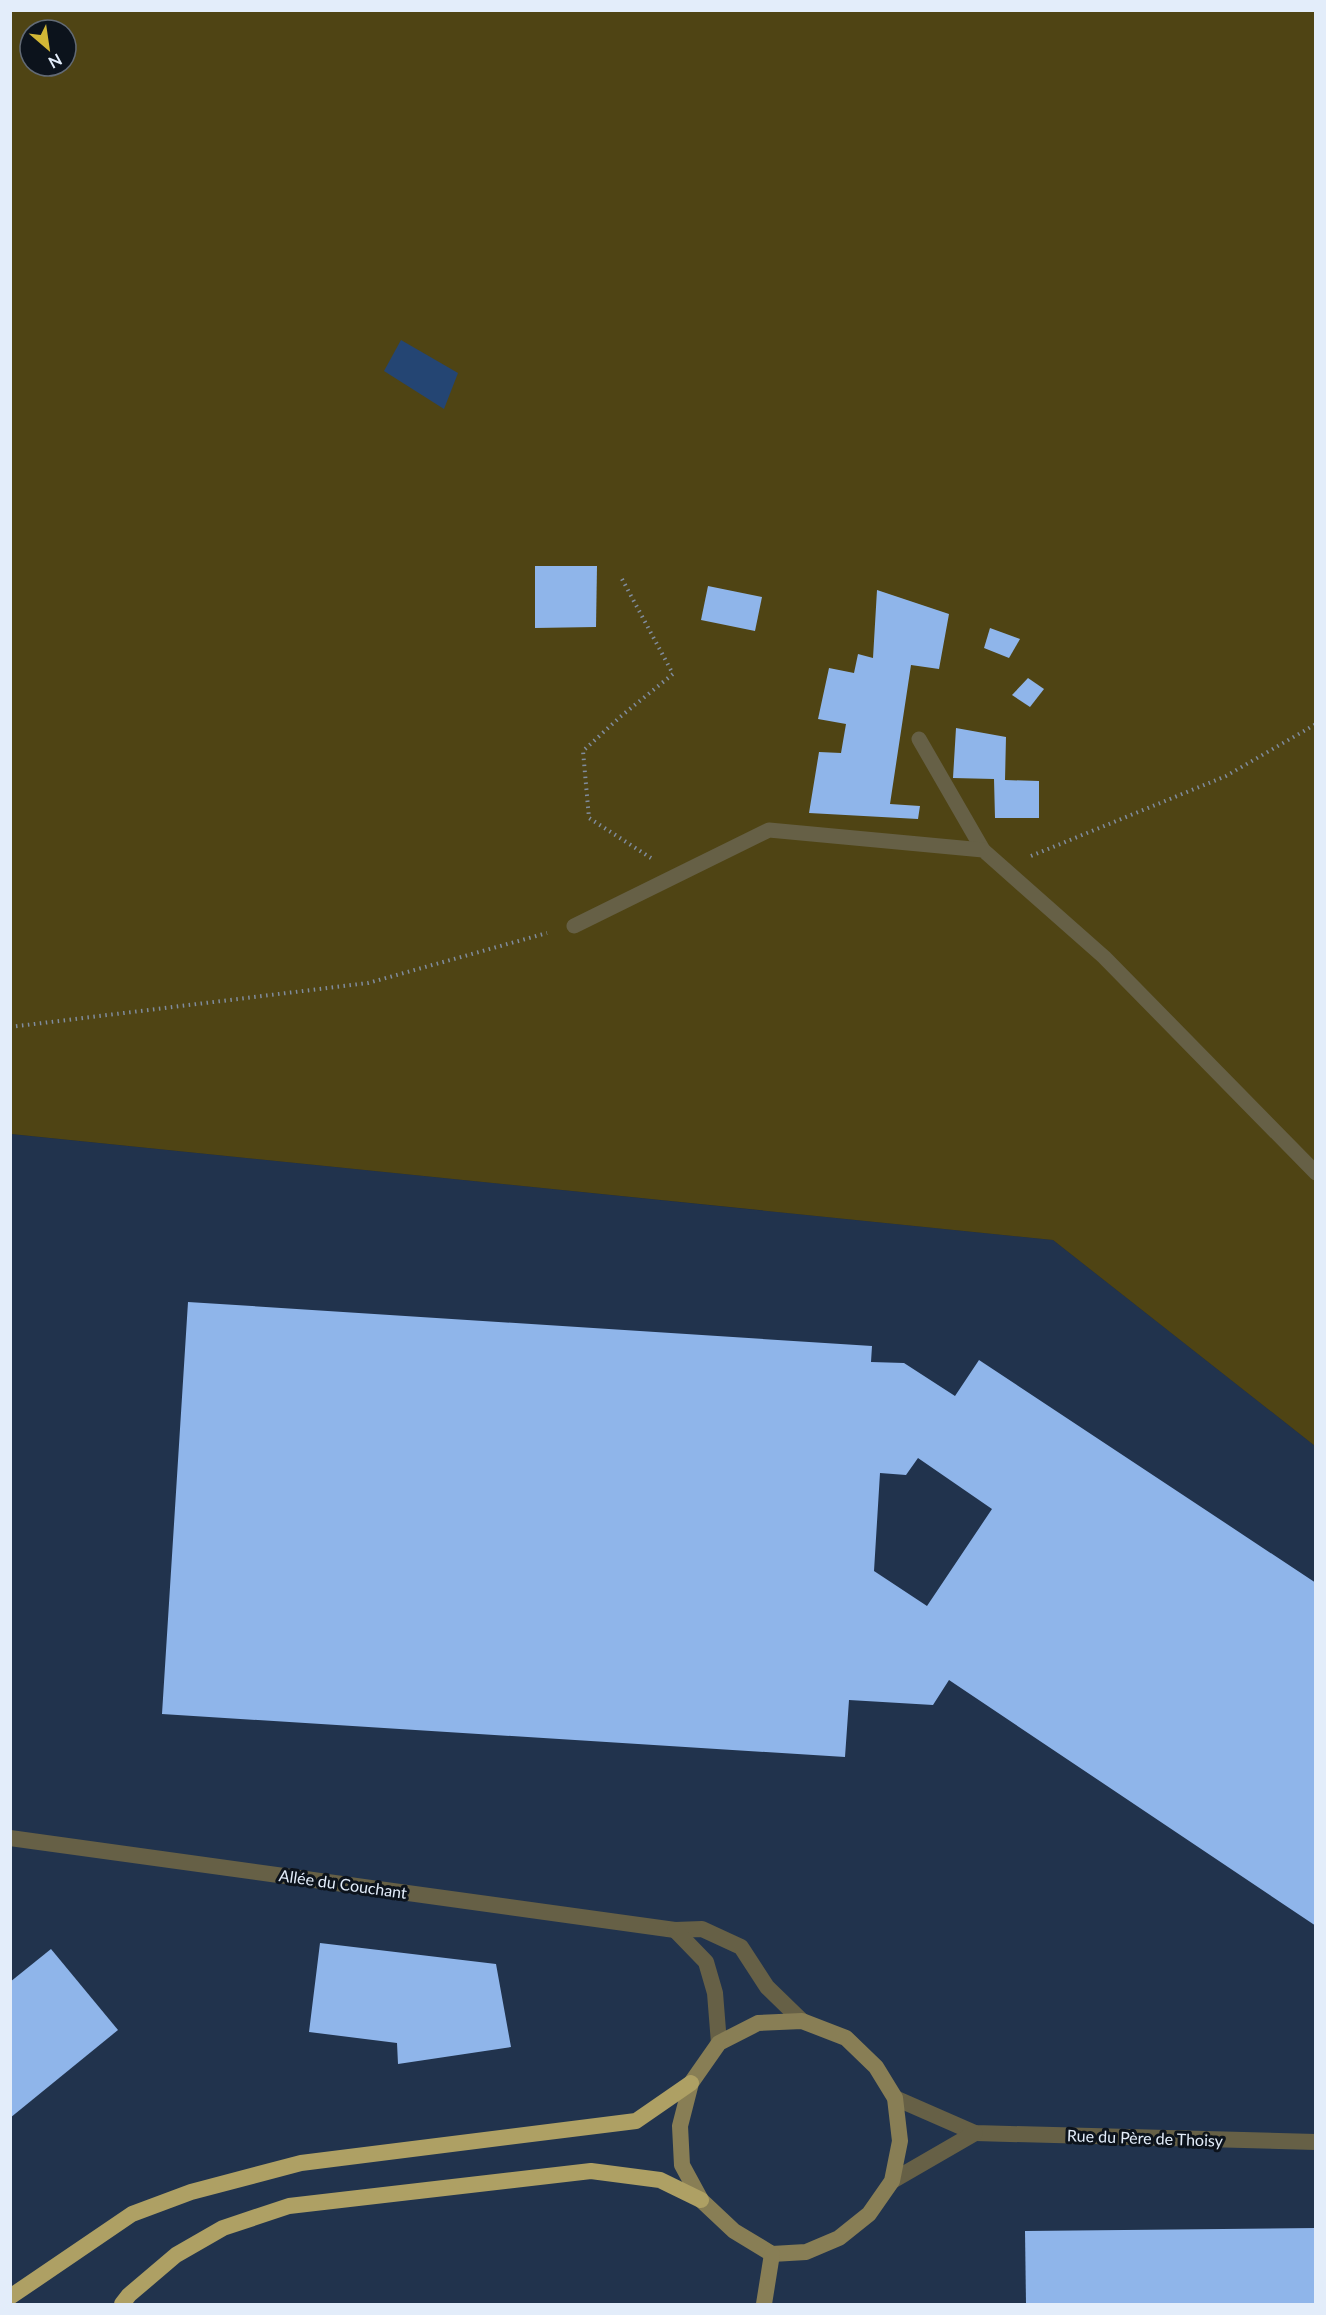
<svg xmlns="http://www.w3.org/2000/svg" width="1326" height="2315" viewBox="0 0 1326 2315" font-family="Lato,sans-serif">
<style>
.built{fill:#21334d}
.green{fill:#4f4414;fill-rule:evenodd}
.water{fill:#244573}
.building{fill:#8fb5ea;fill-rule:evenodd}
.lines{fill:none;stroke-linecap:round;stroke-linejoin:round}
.path{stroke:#808c9d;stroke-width:4;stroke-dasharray:1.5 4.5;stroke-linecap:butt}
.service{stroke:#666046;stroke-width:15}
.minor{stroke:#666046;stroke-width:16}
.secondary{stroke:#887e55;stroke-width:16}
.trunk{stroke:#aea064;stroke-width:16}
.labels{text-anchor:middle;stroke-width:6;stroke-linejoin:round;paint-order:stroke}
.street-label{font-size:16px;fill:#e3edfa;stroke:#0c131c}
</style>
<rect width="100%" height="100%" fill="#1c2a3f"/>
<path class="built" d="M 10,1134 L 1053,1240 L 1315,1446 L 1315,2304 L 11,2304 Z"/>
<path class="green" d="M 10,11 L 1315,11 L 1315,1446 L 1053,1240 L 11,1134 ZM 30,30 L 66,30 L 66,66 L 30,66 Z"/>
<path class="water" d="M 401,340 L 458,373 L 444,409 L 384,371 Z"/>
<g class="building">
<path d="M 535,566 L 597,566 L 596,627 L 535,628 Z"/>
<path d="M 708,586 L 762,597 L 755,631 L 701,620 Z"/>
<path d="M 877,590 L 949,614 L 939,669 L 911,665 L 890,804 L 920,806 L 918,819 L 809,813 L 819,752 L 841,753 L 846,724 L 818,719 L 829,668 L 854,673 L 858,654 L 873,658 Z"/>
<path d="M 990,628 L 1020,639 L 1009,658 L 984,648 Z"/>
<path d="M 1028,678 L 1044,689 L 1030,707 L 1012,695 Z"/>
<path d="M 956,728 L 1006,737 L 1005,780 L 1039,781 L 1039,818 L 995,818 L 994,779 L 953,778 Z"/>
<path d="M 188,1302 L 872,1346 L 871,1362 L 904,1363 L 955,1396 L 979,1360 L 1316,1583 L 1316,1926 L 949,1680 L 933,1705 L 849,1700 L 845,1757 L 162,1714 ZM 918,1458 L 992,1509 L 927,1606 L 874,1571 L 880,1473 L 906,1475 Z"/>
<path d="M 320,1943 L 496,1964 L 511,2047 L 398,2064 L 397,2043 L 309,2032 Z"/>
<path d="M 51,1949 L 118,2030 L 10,2118 L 10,1982 Z"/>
<path d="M 1316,2228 L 1316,2304 L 1026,2304 L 1025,2231 Z"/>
</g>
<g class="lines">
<g class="path">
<path d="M 622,579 L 673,674 L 620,717 L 583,751 L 589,818 L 651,858"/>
<path d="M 1031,856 L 1226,776 L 1316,724"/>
<path d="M 10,1027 L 368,983 L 547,933"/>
</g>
<g class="service">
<path d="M 919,739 L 983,850"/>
<path d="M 574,926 L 769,830 L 983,850 L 1104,957 L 1316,1173"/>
</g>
<g class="minor">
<path d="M 10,1838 L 675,1930 L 702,1929 L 741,1947 L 767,1987 L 802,2021"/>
<path d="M 675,1930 L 706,1962 L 715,1993 L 719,2043"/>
<path d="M 895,2098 L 975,2133 L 1316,2142"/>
<path d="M 892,2181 L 975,2133"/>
</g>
<g class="secondary">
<path d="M 802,2021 L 846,2038 L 876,2067 L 895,2098 L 900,2141 L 892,2181 L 869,2214 L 839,2238 L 806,2252 L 772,2254 L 734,2231 L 701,2200 L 682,2165 L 680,2126 L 691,2083 L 719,2043 L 758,2023 Z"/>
<path d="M 764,2304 L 772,2254"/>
</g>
<g class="trunk">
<path d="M 10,2297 L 132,2214 L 191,2192 L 301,2163 L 636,2121 L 691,2083"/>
<path d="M 122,2304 L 129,2295 L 176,2255 L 223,2228 L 289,2206 L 591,2171 L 660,2180 L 701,2200"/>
</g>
</g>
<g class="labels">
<g class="street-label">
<text transform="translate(343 1884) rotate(8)" y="6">Allée du Couchant</text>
<text transform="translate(1145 2138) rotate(2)" y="6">Rue du Père de Thoisy</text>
</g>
</g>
<rect width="1326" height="2315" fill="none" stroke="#e3edfa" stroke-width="24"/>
<g transform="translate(48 48) rotate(151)"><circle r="28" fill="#0c131c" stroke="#626a75" stroke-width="1.5"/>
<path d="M0-4.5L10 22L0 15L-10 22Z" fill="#d2b736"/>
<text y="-9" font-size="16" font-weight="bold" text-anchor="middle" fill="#e3edfa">N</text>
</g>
</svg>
